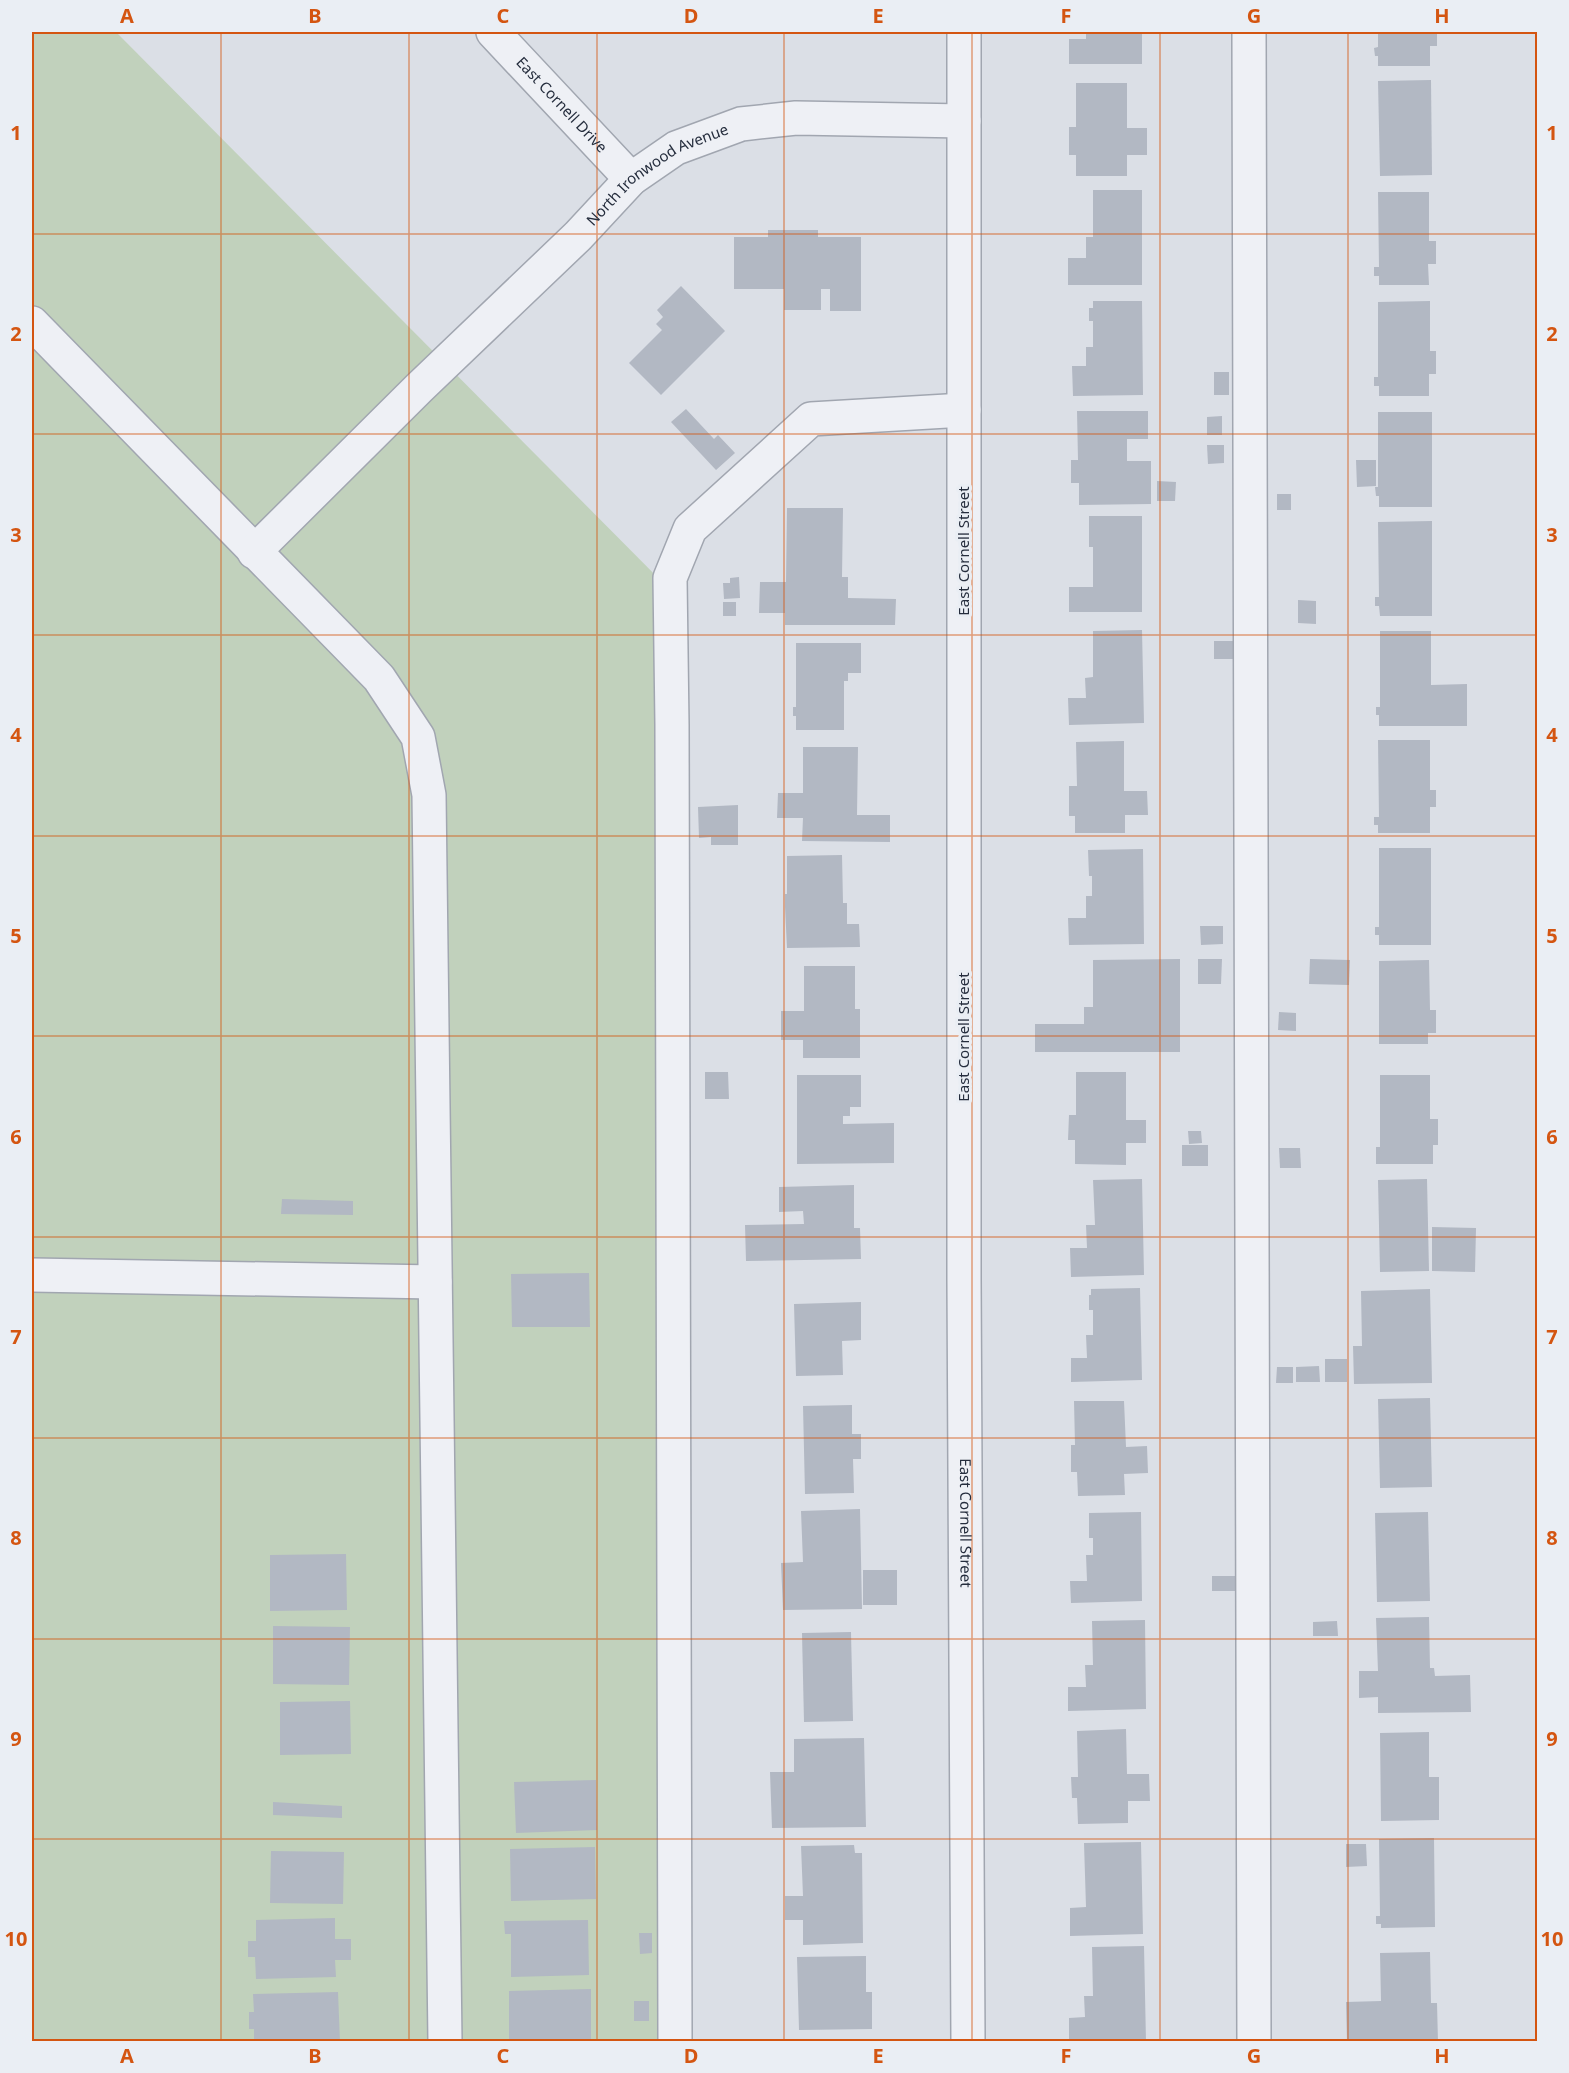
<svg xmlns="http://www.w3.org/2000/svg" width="1569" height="2073" viewBox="0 0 1569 2073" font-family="'Noto Sans',sans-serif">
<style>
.green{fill:#c1d1bc}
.building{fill:#b2b8c3}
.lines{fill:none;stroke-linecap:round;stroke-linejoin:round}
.minor-casing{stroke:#a1a6b0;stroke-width:36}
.minor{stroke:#eef0f5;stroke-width:33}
.grid{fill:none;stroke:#d45511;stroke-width:1.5;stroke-opacity:0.55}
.labels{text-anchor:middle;stroke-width:6;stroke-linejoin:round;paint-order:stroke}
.street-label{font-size:15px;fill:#252d3d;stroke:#eaeef4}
.neatline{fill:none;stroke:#d45511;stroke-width:2}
.grid-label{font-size:20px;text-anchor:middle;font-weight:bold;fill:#d45511}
</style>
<rect width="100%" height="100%" fill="#dbdfe6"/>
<path class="green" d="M 32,32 L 116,32 L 688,608 L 689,2041 L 32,2042 Z"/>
<g class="building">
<path d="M 1086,32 L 1142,32 L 1142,64 L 1069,64 L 1069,39 L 1086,39 Z"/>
<path d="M 1378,32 L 1437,32 L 1437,46 L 1430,46 L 1430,66 L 1378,66 L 1378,56 L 1375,56 L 1374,48 L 1378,47 Z"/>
<path d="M 1431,80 L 1432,175 L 1380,176 L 1378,81 Z"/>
<path d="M 1076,83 L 1127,83 L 1127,128 L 1147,128 L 1147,155 L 1127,155 L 1127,176 L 1076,176 L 1076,155 L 1069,155 L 1069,127 L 1076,127 Z"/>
<path d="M 1093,190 L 1142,190 L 1142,285 L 1068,285 L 1068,258 L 1086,258 L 1086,237 L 1093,237 Z"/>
<path d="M 1378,192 L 1429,192 L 1429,241 L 1436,241 L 1436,264 L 1428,264 L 1429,285 L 1379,285 L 1379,276 L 1374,276 L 1374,267 L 1379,267 Z"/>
<path d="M 768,230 L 818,230 L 818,237 L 861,237 L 861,311 L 830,311 L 830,289 L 821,289 L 821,310 L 784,310 L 784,289 L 734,289 L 734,237 L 768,237 Z"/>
<path d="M 681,286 L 725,331 L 661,395 L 629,363 L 662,330 L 656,324 L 663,317 L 657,310 Z"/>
<path d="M 1093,301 L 1142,301 L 1143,395 L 1073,396 L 1072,366 L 1086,366 L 1086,347 L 1093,347 L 1093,321 L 1089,321 L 1089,308 L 1093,308 Z"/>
<path d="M 1430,301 L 1430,351 L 1436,351 L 1436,374 L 1429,374 L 1429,396 L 1379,396 L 1379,386 L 1374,386 L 1374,377 L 1378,377 L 1378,302 Z"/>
<rect x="1214" y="372" width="15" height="23"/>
<path d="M 686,409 L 714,439 L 718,435 L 735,453 L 716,470 L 671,422 Z"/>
<path d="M 1077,411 L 1148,411 L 1148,439 L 1127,439 L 1127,461 L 1151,461 L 1151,504 L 1079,505 L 1079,483 L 1071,483 L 1071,460 L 1078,460 Z"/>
<path d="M 1378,412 L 1432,412 L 1432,507 L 1379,507 L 1379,496 L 1376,496 L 1375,487 L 1378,487 Z"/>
<path d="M 1222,416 L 1222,435 L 1207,435 L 1207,417 Z"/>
<path d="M 1207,445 L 1224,445 L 1224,463 L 1208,464 Z"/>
<path d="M 1356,460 L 1376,460 L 1376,486 L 1357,487 Z"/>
<path d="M 1157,481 L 1176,482 L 1175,501 L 1157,501 Z"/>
<rect x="1277" y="494" width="14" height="16"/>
<path d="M 787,508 L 843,508 L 842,577 L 848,577 L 848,598 L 896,599 L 895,625 L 785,625 L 785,613 L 759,613 L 760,582 L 786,582 Z"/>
<path d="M 1089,516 L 1142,516 L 1142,612 L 1069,612 L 1069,587 L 1093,587 L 1093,547 L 1089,547 Z"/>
<path d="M 1432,521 L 1432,616 L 1380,616 L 1379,606 L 1375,606 L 1375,597 L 1379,597 L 1378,522 Z"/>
<path d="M 739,577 L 740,598 L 724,599 L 723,583 L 730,583 L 730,578 Z"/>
<path d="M 1298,600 L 1316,601 L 1316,624 L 1298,623 Z"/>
<rect x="723" y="602" width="13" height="14"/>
<path d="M 1142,630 L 1144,723 L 1069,725 L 1068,698 L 1086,698 L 1085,678 L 1093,677 L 1093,631 Z"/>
<path d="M 1380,631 L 1431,631 L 1431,685 L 1467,684 L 1467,726 L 1379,726 L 1379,715 L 1376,715 L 1376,707 L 1380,707 Z"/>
<rect x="1214" y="641" width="21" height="18"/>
<path d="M 796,643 L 861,643 L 861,673 L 848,673 L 848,681 L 844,681 L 844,730 L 796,730 L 796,716 L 793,716 L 793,707 L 796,707 Z"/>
<path d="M 1378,740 L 1430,740 L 1430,790 L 1436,790 L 1436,807 L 1430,807 L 1430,833 L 1378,833 L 1378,825 L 1374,825 L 1374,817 L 1379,817 Z"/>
<path d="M 1124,741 L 1124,791 L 1147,791 L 1148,815 L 1125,815 L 1125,833 L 1075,833 L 1075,816 L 1069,816 L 1069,786 L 1077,786 L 1076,742 Z"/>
<path d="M 803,747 L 858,747 L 857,815 L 890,815 L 890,842 L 802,841 L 803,818 L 777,818 L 778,793 L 803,793 Z"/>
<path d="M 738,805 L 738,845 L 711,845 L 711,837 L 699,838 L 698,807 Z"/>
<path d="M 1379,848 L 1431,848 L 1431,945 L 1379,945 L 1379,935 L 1375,935 L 1375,927 L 1379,927 Z"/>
<path d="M 1143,849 L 1144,944 L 1069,945 L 1068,918 L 1086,918 L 1086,896 L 1092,896 L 1092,876 L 1089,876 L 1088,850 Z"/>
<path d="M 842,855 L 843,903 L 847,903 L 847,924 L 859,924 L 860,947 L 787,948 L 785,907 L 785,894 L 787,894 L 787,856 Z"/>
<path d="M 1200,926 L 1223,926 L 1223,944 L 1201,945 Z"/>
<path d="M 1180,959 L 1180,1052 L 1035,1052 L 1035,1024 L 1084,1024 L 1084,1007 L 1093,1007 L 1093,960 Z"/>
<path d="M 1198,959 L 1222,959 L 1221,984 L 1198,984 Z"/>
<path d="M 1310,959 L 1350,960 L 1349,985 L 1309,984 Z"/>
<path d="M 1429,960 L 1430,1010 L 1436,1010 L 1436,1033 L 1428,1033 L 1428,1044 L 1379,1044 L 1379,961 Z"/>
<path d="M 804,966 L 855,966 L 855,1009 L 860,1009 L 860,1058 L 803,1058 L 803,1040 L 781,1040 L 781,1011 L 804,1011 Z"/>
<path d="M 1279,1012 L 1296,1013 L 1296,1031 L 1278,1030 Z"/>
<path d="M 705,1072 L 728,1072 L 729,1099 L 705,1099 Z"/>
<path d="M 1076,1072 L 1126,1072 L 1126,1120 L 1146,1120 L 1146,1143 L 1126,1143 L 1126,1165 L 1075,1164 L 1075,1140 L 1068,1140 L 1069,1115 L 1076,1115 Z"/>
<path d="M 797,1075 L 861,1075 L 861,1107 L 850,1107 L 850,1116 L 843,1116 L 843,1124 L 894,1123 L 894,1163 L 797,1164 Z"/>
<path d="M 1380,1075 L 1430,1075 L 1430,1119 L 1438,1119 L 1438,1145 L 1433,1145 L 1433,1164 L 1376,1164 L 1376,1147 L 1380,1147 Z"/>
<path d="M 1188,1131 L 1201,1131 L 1202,1143 L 1189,1144 Z"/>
<rect x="1182" y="1145" width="26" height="21"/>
<path d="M 1279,1148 L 1300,1148 L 1301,1168 L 1280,1168 Z"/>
<path d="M 1142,1179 L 1144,1275 L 1071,1277 L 1070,1248 L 1087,1248 L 1086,1225 L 1095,1225 L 1093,1180 Z"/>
<path d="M 1427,1179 L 1429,1271 L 1380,1272 L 1378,1180 Z"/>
<path d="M 854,1185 L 854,1228 L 860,1228 L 861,1259 L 746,1261 L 745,1225 L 804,1224 L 803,1211 L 779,1212 L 779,1187 Z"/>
<path d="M 282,1199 L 353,1201 L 353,1215 L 281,1214 Z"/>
<path d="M 1432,1227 L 1476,1228 L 1475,1272 L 1432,1271 Z"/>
<path d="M 589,1273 L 590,1327 L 512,1327 L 511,1274 Z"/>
<path d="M 1140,1288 L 1142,1380 L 1071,1382 L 1071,1358 L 1087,1358 L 1086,1335 L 1093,1335 L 1093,1310 L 1089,1310 L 1089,1295 L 1091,1295 L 1091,1289 Z"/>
<path d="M 1430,1289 L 1432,1383 L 1354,1384 L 1353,1346 L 1362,1346 L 1361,1291 Z"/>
<path d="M 861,1302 L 861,1340 L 842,1341 L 843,1375 L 796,1376 L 794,1304 Z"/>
<rect x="1325" y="1359" width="22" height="23"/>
<path d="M 1319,1366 L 1320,1382 L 1296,1382 L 1296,1367 Z"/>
<path d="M 1277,1367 L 1293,1367 L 1293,1383 L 1276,1383 Z"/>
<path d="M 1430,1398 L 1432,1487 L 1380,1488 L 1378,1399 Z"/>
<path d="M 1074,1401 L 1124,1401 L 1126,1447 L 1147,1446 L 1148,1473 L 1124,1474 L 1125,1495 L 1078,1496 L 1077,1472 L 1071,1472 L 1071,1445 L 1075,1445 Z"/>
<path d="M 852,1405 L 852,1434 L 861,1434 L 861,1459 L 853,1459 L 854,1493 L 805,1494 L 803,1406 Z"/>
<path d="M 860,1509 L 862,1609 L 783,1610 L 781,1563 L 803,1562 L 801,1511 Z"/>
<path d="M 1141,1512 L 1142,1601 L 1071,1603 L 1070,1581 L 1087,1581 L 1086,1555 L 1093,1555 L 1093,1538 L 1089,1538 L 1089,1513 Z"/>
<path d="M 1428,1512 L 1430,1601 L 1377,1602 L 1375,1513 Z"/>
<path d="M 346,1554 L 347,1610 L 270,1611 L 270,1555 Z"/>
<rect x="863" y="1570" width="34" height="35"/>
<rect x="1212" y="1576" width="23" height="15"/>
<path d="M 1429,1617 L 1430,1668 L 1434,1668 L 1435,1676 L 1470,1675 L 1471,1712 L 1378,1713 L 1378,1697 L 1359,1698 L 1359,1671 L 1378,1671 L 1376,1618 Z"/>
<path d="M 1145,1620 L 1146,1709 L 1068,1711 L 1068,1687 L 1086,1687 L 1085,1665 L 1093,1665 L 1092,1621 Z"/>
<path d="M 1337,1621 L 1338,1636 L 1313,1636 L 1313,1622 Z"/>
<path d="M 273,1626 L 350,1627 L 349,1685 L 273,1684 Z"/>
<path d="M 851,1632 L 853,1721 L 804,1722 L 802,1633 Z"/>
<path d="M 350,1701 L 351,1754 L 280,1755 L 280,1702 Z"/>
<path d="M 1126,1729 L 1127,1774 L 1149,1774 L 1150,1801 L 1128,1801 L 1128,1823 L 1078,1824 L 1077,1798 L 1072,1798 L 1071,1777 L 1078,1777 L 1077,1731 Z"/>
<path d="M 1429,1732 L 1429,1777 L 1439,1777 L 1439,1820 L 1381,1821 L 1380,1733 Z"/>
<path d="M 864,1738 L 866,1827 L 772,1828 L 770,1772 L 794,1772 L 794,1739 Z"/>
<path d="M 596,1780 L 597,1830 L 516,1833 L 514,1782 Z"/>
<path d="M 273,1802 L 342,1806 L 342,1818 L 273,1815 Z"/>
<path d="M 1434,1838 L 1435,1927 L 1381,1928 L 1381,1924 L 1376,1924 L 1376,1916 L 1380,1916 L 1379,1839 Z"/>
<path d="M 1141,1842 L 1143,1934 L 1070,1936 L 1070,1908 L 1086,1907 L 1084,1843 Z"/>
<path d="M 1346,1844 L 1366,1844 L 1367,1866 L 1346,1867 Z"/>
<path d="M 854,1845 L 855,1853 L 862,1853 L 863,1943 L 803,1945 L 803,1920 L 785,1920 L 785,1896 L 803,1896 L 801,1846 Z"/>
<path d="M 595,1847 L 596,1899 L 511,1901 L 510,1849 Z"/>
<path d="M 271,1851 L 344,1852 L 343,1904 L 270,1903 Z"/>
<path d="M 335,1918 L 335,1939 L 351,1939 L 351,1960 L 335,1960 L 336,1977 L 256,1979 L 255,1957 L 248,1957 L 248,1941 L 256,1941 L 256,1920 Z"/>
<path d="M 588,1920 L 589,1975 L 511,1977 L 511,1934 L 505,1934 L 504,1921 Z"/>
<path d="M 639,1933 L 652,1933 L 652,1953 L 640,1954 Z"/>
<path d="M 1144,1946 L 1146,2042 L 1069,2042 L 1069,2018 L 1085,2017 L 1084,1996 L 1093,1996 L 1092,1947 Z"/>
<path d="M 1430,1952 L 1431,2003 L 1437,2003 L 1438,2042 L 1347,2042 L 1346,2002 L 1381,2001 L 1380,1953 Z"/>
<path d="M 866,1956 L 866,1992 L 872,1992 L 872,2029 L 799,2030 L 797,1957 Z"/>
<path d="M 591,1989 L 591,2042 L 509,2042 L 509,1991 Z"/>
<path d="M 338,1992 L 340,2042 L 254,2042 L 254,2029 L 249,2029 L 249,2012 L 254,2012 L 253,1994 Z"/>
<rect x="634" y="2001" width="15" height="20"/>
</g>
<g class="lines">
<defs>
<g id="minor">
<path id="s1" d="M 493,32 L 631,179"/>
<path id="s2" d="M 964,32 L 964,1279 L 968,2042"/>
<path d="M 1249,32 L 1254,2042"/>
<path d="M 32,323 L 379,678 L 418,737 L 429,795 L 445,2042"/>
<path id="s3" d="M 254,552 L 419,388 L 578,236 L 631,179 L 676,148 L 741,124 L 796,118 L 964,121"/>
<path d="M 32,1275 L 435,1282"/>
<path d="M 675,2042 L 672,725 L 670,578 L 690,529 L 811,419 L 964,410"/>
</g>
</defs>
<use href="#minor" class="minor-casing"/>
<use href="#minor" class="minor"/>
</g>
<path class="grid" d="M 221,32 L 221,2042M 409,32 L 409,2042M 597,32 L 597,2042M 784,32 L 784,2042M 972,32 L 972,2042M 1160,32 L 1160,2042M 1348,32 L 1348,2042M 32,234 L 1538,234M 32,434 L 1538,434M 32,635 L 1538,635M 32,836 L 1538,836M 32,1036 L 1538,1036M 32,1237 L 1538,1237M 32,1438 L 1538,1438M 32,1639 L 1538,1639M 32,1839 L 1538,1839"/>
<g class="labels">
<g class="street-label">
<text dy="5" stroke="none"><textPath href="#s1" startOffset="100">East Cornell Drive</textPath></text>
<text dy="5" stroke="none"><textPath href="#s3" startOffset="555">North Ironwood Avenue</textPath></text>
<text transform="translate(964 551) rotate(-90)" y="5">East Cornell Street</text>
<text transform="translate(964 1037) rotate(-90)" y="5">East Cornell Street</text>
<text dy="5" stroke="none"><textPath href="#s2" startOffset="1491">East Cornell Street</textPath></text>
</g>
</g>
<rect width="1569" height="2073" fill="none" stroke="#eaeef4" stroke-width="66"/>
<rect x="33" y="33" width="1503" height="2007" class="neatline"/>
<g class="grid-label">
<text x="127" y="23">A</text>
<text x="315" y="23">B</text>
<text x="503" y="23">C</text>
<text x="691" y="23">D</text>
<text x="878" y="23">E</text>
<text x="1066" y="23">F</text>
<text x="1254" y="23">G</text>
<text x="1442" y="23">H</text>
<text x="16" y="140">1</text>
<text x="1552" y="140">1</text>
<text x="16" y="341">2</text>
<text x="1552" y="341">2</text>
<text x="16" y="542">3</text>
<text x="1552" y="542">3</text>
<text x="16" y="742">4</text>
<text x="1552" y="742">4</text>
<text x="16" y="943">5</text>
<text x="1552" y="943">5</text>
<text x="16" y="1144">6</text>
<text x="1552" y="1144">6</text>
<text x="16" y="1344">7</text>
<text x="1552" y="1344">7</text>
<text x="16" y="1545">8</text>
<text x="1552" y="1545">8</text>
<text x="16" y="1746">9</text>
<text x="1552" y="1746">9</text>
<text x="16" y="1946">10</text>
<text x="1552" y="1946">10</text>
<text x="127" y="2063">A</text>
<text x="315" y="2063">B</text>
<text x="503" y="2063">C</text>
<text x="691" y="2063">D</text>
<text x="878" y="2063">E</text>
<text x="1066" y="2063">F</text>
<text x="1254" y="2063">G</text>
<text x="1442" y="2063">H</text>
</g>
</svg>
